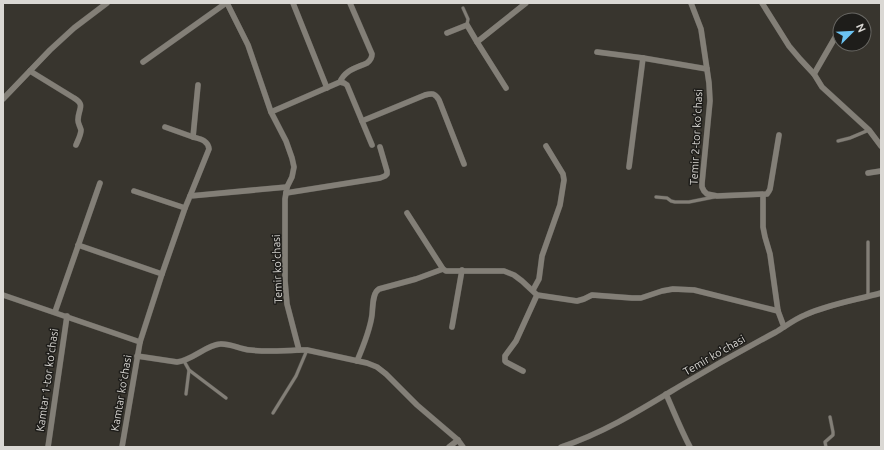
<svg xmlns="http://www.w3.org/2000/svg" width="884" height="450" viewBox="0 0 884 450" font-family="Ubuntu,sans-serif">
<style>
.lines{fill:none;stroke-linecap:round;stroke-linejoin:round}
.service-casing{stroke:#53514c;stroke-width:4}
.minor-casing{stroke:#53514c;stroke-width:6}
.service{stroke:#837f77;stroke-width:3}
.minor{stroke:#837f77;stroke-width:5.5}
.labels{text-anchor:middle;stroke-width:3;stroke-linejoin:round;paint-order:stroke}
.street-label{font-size:11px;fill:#dad8d4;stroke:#1e1d1a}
</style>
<rect width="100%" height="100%" fill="#38352e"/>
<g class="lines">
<defs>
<g id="service">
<path d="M 463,8 L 468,19 L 467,25"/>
<path d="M 838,141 L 850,138 L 869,130"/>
<path d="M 656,197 L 667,198 L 671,201 L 675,202 L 689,202 L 714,197"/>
<path d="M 868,242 L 868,296"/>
<path d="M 184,361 L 189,370 L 226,398"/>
<path d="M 186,394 L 189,370"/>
<path d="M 273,413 L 296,376 L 307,350"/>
<path d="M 826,447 L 825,442 L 833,435 L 833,432 L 830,417"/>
</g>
<g id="minor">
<path d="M 227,3 L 248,45 L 271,112 L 286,141 L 292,158 L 294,167 L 292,177 L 287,187 L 285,199 L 285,281 L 287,304 L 299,350 L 307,350 L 367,363 L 377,367 L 386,374 L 417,405 L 458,440 L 463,447"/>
<path d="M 293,3 L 327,88"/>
<path d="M 691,3 L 701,29 L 709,83 L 710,101 L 702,183 L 702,187 L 704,191 L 707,194 L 717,196 L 767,194 L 769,191 L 770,189 L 779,135"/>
<path d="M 762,3 L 789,46 L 800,59 L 814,74 L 822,87 L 869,130 L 881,146"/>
<path d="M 447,33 L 467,25 L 477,42"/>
<path d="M 597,52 L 643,58 L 707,69"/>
<path d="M 143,62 L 226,3"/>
<path d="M 30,71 L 74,98 C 86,105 78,109 78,120 C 78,124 80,126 81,130 C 81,135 78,140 76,145"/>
<path d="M 814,74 L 840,29"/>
<path d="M 340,82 C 345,70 356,68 367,63 C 371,60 372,58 372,54 L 350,3"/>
<path d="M 506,88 L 477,42 L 526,3"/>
<path d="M 3,99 L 50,50 L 74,28 L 107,3"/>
<path d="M 271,112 L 340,82 L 344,83 L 347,85 L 362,121 L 425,95 C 432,93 435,93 439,100 L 464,164"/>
<path d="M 362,121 L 372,145"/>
<path d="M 165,127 L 193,137"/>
<path d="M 629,167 L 643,58"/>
<path d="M 868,173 L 881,171"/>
<path d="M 134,191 L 185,208"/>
<path d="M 286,193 L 380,178 L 385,176 L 387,174 L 387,171 L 380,147"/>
<path d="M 763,195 L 763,227 L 765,237 L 770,254 L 778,311 L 784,327"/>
<path d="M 190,196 L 209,149 C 208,140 200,139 193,137 L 198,85"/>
<path d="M 407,213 L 443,269 L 446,271 L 504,271 L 514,275 L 522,281 L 537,295 L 577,301 L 584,299 L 592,295 L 632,298 L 641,298 L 662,291 L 673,289 L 694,290 L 778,311"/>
<path d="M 78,245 L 162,274"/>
<path d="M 533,290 L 539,279 L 542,256 L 560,205 L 564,180 L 563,174 L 546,146"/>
<path d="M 3,295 L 140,342"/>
<path d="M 55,312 L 100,183"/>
<path d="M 452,327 L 462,270"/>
<path d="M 137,356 L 177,362 C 193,360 206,345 220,344 C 230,343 239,349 250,350 C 266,352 283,351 299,350"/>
<path d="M 357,361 C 363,347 370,330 372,315 C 373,307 372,293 379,289 L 416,279 L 443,269"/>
<path d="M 523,371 L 506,362 L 505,361 L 505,356 L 516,341 L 537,295"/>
<path d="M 666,394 C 674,412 681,430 690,447"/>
<path d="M 48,447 L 67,316"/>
<path d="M 122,447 L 140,342 L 162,274 L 185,208 L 190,196 L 287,187"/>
<path d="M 449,447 L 458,440"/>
<path d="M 561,447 C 604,433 642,409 680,386 C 712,367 744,349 776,332 C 786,326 795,319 805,315 C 829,304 856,300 881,293"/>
</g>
</defs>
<use href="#service" class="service-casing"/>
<use href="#minor" class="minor-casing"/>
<use href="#service" class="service"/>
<use href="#minor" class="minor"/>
</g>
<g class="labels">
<g class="street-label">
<text transform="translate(696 137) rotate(-87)" y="4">Temir 2-tor koʻchasi</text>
<text transform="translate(277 269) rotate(-92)" y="4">Temir ko'chasi</text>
<text transform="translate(714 355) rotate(-30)" y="4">Temir ko'chasi</text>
<text transform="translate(47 380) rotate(-82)" y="4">Kamtar 1-tor koʻchasi</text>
<text transform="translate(121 393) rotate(-80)" y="4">Kamtar koʻchasi</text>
</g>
</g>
<rect width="884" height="450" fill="none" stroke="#dad8d4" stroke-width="8"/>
<g transform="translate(852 32) rotate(66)"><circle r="19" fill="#1e1d1a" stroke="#696864"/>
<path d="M0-3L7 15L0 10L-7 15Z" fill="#6bc3f2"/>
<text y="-6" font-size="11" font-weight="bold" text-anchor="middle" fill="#dad8d4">N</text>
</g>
</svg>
